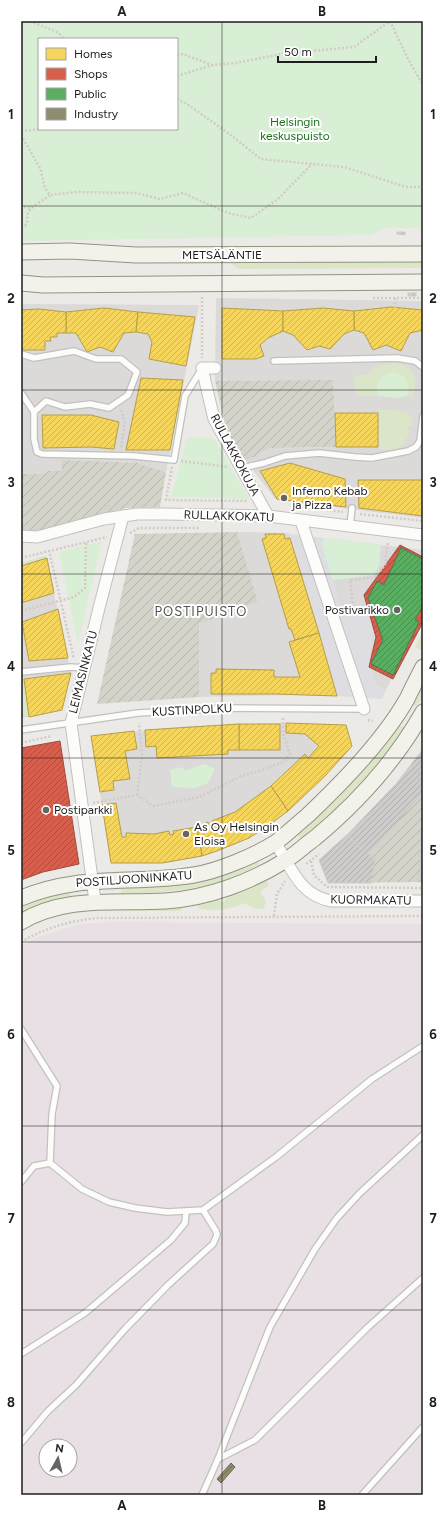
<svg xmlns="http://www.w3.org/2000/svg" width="444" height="1516" viewBox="0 0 444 1516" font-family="Figtree,sans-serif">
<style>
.residential{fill:#dbdad8}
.industrial{fill:#e9e0e5;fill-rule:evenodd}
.construction{fill:url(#construction-furrows)}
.grass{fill:#dbe6c9}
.park{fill:#d8efd5;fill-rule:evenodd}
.plaza{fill:#dedde1}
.homes{fill:url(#homes-hatch);stroke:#b59e49}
.shops{fill:url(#shops-hatch);stroke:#9f4c3f}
.public{fill:url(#public-hatch);stroke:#48834d}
.industry{fill:url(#industry-hatch);stroke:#6b6b56}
.building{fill:url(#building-hatch);stroke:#cecbc9}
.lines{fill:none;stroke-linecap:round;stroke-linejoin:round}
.lane-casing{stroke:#c2c1bf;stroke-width:8}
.street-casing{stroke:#c2c1bf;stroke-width:13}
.secondary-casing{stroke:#939381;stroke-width:17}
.path{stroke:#d5c9c8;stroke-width:2.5;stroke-dasharray:2 2;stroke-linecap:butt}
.lane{stroke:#fcfcfb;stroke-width:5.5}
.street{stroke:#fcfcfb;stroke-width:11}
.secondary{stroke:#f2f2eb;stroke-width:15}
.grid{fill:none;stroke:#1e1e1e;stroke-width:1;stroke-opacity:0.55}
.poi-dot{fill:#666564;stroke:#fff;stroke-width:1.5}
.labels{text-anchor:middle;stroke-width:4;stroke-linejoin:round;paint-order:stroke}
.park-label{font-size:12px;fill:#187018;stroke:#fff}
.street-label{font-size:12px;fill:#1e1e1e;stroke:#fff}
.poi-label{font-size:12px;fill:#1e1e1e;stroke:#fff;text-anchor:start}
.neighbourhood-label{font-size:13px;letter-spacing:1px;fill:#515151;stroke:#fff}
.neatline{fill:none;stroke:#1e1e1e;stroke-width:1.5}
.grid-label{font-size:13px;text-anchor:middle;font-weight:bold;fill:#1e1e1e}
</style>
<defs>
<pattern id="construction-furrows" width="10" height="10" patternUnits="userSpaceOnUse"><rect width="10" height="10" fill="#d4d3c9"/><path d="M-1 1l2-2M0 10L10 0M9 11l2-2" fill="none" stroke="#b6b5ac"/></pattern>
<pattern id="homes-hatch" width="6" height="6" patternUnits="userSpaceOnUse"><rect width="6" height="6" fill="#f6d55c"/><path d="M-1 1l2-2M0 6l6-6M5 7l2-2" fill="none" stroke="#d2b650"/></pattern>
<pattern id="shops-hatch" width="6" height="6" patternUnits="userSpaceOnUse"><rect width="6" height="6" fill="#d6604d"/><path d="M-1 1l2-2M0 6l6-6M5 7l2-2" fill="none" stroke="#ad4f3f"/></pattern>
<pattern id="public-hatch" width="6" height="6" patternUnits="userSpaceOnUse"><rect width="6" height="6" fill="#5aae61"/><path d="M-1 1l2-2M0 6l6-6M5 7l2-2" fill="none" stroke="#4a8d4f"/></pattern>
<pattern id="industry-hatch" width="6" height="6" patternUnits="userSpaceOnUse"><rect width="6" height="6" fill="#8c8c6e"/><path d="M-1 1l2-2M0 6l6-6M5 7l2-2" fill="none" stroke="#72725a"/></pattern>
<pattern id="building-hatch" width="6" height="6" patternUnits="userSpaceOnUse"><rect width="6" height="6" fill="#ceccca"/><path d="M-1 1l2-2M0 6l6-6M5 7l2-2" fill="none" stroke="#b0afad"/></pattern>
</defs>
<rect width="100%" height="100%" fill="#eceae7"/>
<g class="residential">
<path d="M 216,298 L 423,301 L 423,518 L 276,500 L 246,461 L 270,448 L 336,447 L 215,381 Z"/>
<path d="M 21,304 L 199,305 L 166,472 L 137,463 L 95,461 L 63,460 L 62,471 L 47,471 L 47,474 L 21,474 Z"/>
<path d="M 237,532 L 289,533 L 338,696 L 290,695 L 199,697 L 199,624 L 258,602 Z"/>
<path d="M 325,538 L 423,550 L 423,616 L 386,690 L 375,685 L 369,659 L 372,629 L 368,613 L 343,617 L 322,545 Z"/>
<path d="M 46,556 L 71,673 L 62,710 L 21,718 L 21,563 Z"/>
<path d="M 286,723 L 346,725 L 352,746 L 325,776 L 288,811 L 265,828 L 236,844 L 202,856 L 172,862 L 155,863 L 111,863 L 91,736 L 189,726 Z"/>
</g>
<path class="industrial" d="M 117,922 L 423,924 L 423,1495 L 21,1495 L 21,947 L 40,936 L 73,926 L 91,923 ZM 46,1446 L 70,1446 L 70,1470 L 46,1470 Z"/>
<g class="construction">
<path d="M 333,380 L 336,447 L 270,448 L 246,461 L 227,433 L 215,381 Z"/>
<path d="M 62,460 L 95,461 L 137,463 L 166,472 L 160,507 L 125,508 L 98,517 L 38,533 L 21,532 L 21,474 L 46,474 L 47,471 L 62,471 Z"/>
<path d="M 237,532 L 258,602 L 199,624 L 199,697 L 97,704 L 135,534 Z"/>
<path d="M 423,749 L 423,882 L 328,883 L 319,860 L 352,830 L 396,784 Z"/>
</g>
<g class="grass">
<path d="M 423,261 L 423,268 L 238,269 L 229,262 Z"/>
<path d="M 394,363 C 407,365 417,371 415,386 C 415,390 414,394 412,398 L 407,396 L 409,392 L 382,376 L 377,386 L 378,396 L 365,396 L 356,393 L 353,381 L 355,376 L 368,374 L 376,366 Z"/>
<path d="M 379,410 C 391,410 415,408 413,425 L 408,426 L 407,429 L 410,432 C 401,450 399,450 379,450 Z"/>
<path d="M 46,556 L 47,558 L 21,566 L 21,563 Z"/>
<path d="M 423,630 L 423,651 L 415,647 Z"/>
<path d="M 21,675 L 23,675 L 29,717 L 25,717 L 21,707 Z"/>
<path d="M 423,682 L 423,696 L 417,706 L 410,705 Z"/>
<path d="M 397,726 L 405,727 L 382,759 L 359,785 L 335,809 L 301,839 L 297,833 L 353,781 L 375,755 Z"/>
<path d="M 256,860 L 259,865 C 213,889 172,893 121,894 L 121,887 L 169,886 L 190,882 Z"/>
<path d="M 267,880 L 268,882 L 268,887 L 262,890 L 261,893 L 266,901 L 264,908 C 253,911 253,907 243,903 C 233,910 210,912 198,908 L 198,904 L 217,900 L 224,902 L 227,897 Z"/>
<path d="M 69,890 L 71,897 L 46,902 L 21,913 L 21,906 L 25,903 Z"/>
<path d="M 182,905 L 181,911 L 121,911 L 121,907 Z"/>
</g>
<g class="park">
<path d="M 21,21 L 423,21 L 423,228 L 387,228 L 371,235 L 21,241 ZM 39,39 L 177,39 L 177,129 L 39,129 Z"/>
<path d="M 392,372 C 405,374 412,384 407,396 L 397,398 L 378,396 C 375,385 379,375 392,372 Z"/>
<path d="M 187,437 L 214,438 L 249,499 L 171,497 Z"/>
<path d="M 325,538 L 381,545 L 379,565 L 374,575 L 332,580 L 322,545 L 323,540 Z"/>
<path d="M 102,541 L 78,643 L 59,552 Z"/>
<path d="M 204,764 L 215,769 L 208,783 L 194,788 L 172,787 L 170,770 L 183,767 L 184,771 Z"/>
</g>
<path class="plaza" d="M 289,534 L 325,538 L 323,540 L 322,545 L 343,616 L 368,613 L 372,629 L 369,659 L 375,685 L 386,690 L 382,699 L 337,696 Z"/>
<g class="homes">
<path d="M 391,307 L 423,310 L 423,330 L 410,333 L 401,351 L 386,345 L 373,350 L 364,333 L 354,330 L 354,311 Z"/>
<path d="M 104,308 L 138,312 L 136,332 L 124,333 L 113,352 L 100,347 L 87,352 L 76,333 L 66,333 L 66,312 Z"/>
<path d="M 222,308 L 283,311 L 283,331 L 268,338 L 260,345 L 264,356 L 256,359 L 222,359 Z"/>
<path d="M 323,308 L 354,311 L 354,330 L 344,334 L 330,349 L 319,346 L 307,350 L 293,335 L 283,331 L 283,311 Z"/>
<path d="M 39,309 L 66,312 L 66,333 L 57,333 L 57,337 L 50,337 L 51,341 L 45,341 L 45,350 L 21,350 L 21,310 Z"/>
<path d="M 138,312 L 195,317 L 186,366 L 149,359 L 152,342 L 148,334 L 136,332 Z"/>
<path d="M 141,378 L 183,380 L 170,450 L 126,450 Z"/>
<path d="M 335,413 L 378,413 L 378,447 L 336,447 Z"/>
<path d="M 42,415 L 91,415 L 119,422 L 114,449 L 91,447 L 43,448 Z"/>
<path d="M 290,463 L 345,479 L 346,507 L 277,499 L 260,471 Z"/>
<path d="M 358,480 L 423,480 L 423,516 L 359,508 Z"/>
<path d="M 265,534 L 284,534 L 285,539 L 290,538 L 319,633 L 295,640 L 291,629 L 289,629 L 262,539 L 266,538 Z"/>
<path d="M 47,558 L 54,593 L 21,603 L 21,566 Z"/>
<path d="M 58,609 L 68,658 L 29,661 L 22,622 Z"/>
<path d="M 319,633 L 337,696 L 275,694 L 211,694 L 211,673 L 216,673 L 216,669 L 274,670 L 274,677 L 300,677 L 289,642 Z"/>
<path d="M 71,673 L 62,710 L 29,717 L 24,679 Z"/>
<path d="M 286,723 L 346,725 L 352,746 L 325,776 L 288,811 L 271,786 L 305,754 L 308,758 L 319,746 L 305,734 L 286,733 Z"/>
<rect x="239" y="724" width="41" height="26"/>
<path d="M 239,724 L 239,750 L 228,750 L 228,754 L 157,758 L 156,746 L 146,747 L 145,730 Z"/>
<path d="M 134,731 L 137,749 L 125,751 L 130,779 L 113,781 L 114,790 L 100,792 L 91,736 Z"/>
<path d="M 271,786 L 288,811 L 265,828 L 249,838 L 217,851 L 202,856 L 197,827 L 208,822 L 209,826 L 213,824 L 212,821 L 235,812 Z"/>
<path d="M 116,803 L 122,837 L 126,837 L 126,833 L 154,834 L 169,831 L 170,835 L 174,834 L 173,831 L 197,827 L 202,856 L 162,863 L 111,863 L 102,805 Z"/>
</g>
<g class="shops">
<path d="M 400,545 L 423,557 L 423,559 L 401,548 L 384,585 L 377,581 L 368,598 L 383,640 L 371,664 L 393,675 L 419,622 L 415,620 L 423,605 L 423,620 L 422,624 L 393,679 L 369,667 L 376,637 L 364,595 Z"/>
<path d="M 60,741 L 79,864 L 43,872 L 21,880 L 21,748 Z"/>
</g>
<path class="public" d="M 401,548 L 423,559 L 423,605 L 415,620 L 419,622 L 393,675 L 371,664 L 383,640 L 368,598 L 377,581 L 384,585 Z"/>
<path class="industry" d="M 231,1463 L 235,1467 L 221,1483 L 217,1479 Z"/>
<g class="building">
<path d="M 397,232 L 405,232 L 405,235 L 397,234 Z"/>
<rect x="408" y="293" width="8" height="3"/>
<path d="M 423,749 L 423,792 L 398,822 L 367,854 L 347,835 L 396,784 Z"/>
<path d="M 421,831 L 423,831 L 423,882 L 420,882 Z"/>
<path d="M 347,835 L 375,860 L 371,883 L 328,883 L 319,860 Z"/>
</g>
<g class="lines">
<defs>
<g id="lane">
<path d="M 21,354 L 34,358 L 74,351 L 96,359 L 121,359 L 137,372 L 128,395 L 109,408 L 90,404 L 65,407 L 46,401 L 34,412"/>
<path d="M 274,361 L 397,358 L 415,361 L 423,367"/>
<path d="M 21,393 L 34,412 L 34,439 L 37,452 L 42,454 L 134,456 L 174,460 L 185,396 L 201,370"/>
<path d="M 242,468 L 264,463 L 285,456 L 319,453 L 355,457 L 372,458 L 408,451 L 416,447 L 420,441 L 423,416"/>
<path d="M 350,526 L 352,508"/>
<path d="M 21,672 L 71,667 L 84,668"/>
<path d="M 21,730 L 138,713 L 228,708 L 364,709"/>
<path d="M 21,1029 L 57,1086 L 52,1114 L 50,1163 L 82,1189 L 109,1202 L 135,1208 L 167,1212 L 203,1210 L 276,1157 L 372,1079 L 423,1046"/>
<path d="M 21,1182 L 34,1166 L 50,1163"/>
<path d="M 21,1354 L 85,1313 L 171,1240 L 185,1223 L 186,1212"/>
<path d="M 21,1443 L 48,1411 L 76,1385 L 125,1329 L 168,1285 L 213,1244 L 217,1235 L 216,1231 L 203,1210"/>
<path d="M 218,1459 L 255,1440 L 367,1328 L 423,1278"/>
<path d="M 202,1495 L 218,1459 L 270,1327 L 315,1249 L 337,1218 L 360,1193 L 423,1135"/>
<path d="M 362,1495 L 423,1427"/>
</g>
<g id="street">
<path d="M 215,368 L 202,368 L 214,419 L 268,516"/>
<path d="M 301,521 L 364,709"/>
<path d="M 21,536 L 37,537 L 104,519 L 137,514 L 165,514 L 268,516 L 423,535"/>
<path d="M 275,842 C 291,867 299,895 331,901 L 423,901"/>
<path d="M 95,901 L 71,723 L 99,608 L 123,516"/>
</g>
<g id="secondary">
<path d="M 21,252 L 70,251 L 136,255 L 423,254"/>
<path d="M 21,283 L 43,285 L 423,282"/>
<path d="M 21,898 C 80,873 133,885 194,875 C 218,871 254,856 275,843 C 286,835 296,825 307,816 C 342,783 383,741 407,699 C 412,688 418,677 423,667"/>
<path d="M 21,922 C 66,895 117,904 166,901 C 208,898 251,882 286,860 C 296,854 305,845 315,838 C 357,803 396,760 423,712"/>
</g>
</defs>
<use href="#lane" class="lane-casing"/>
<use href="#street" class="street-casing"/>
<use href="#secondary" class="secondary-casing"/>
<g class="path">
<path d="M 30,21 L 59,33 L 64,39"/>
<path d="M 390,21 L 407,57 L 423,85"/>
<path d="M 177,55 L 183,54 L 212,65"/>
<path d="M 177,76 L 213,65 L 236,63 L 281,54 L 354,47 L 390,21"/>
<path d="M 177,99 L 187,104 L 228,133 L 261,159 L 344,167 L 406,187 L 423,187"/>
<path d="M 21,131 L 41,129"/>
<path d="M 21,135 L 40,168 L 45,188 L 50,195 L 77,192 L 136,193 L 160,199 L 183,193 L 228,213 L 251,218 L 278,199 L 312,164"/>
<path d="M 21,205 L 22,207 L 32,208"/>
<path d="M 21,225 L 25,226 C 29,220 26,219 28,213 C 31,206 44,200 50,195"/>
<path d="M 202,297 L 202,358"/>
<path d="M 373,298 L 423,298"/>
<path d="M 395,298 L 395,308"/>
<path d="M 121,410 L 125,423 L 121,448"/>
<path d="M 181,461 L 228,467"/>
<path d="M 172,467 L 166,500 L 248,501"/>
<path d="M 302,507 L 343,512"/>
<path d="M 360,514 L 423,521"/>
<path d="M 130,533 L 139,528 L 199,528"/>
<path d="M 49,550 L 74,659"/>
<path d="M 21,558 L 107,537"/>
<path d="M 21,611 L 74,597 L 85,588 L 86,542"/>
<path d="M 354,615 L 350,580 L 375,577 L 385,565 L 388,542"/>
<path d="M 368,720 L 373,721"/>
<path d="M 21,743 L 52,736"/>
<path d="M 137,795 L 142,755 L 139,723"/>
<path d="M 93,803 L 137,795 L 153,806 L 199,797 L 241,776 L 259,771 L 283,762 L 290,754 L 283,733 L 283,717"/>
<path d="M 311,861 L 314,875 L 327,887 L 423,888"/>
<path d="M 306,864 L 319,854"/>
<path d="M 274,916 L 277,894 L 285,881"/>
<path d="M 21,942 C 45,928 69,921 97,918 L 423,916"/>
</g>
<use href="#lane" class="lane"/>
<use href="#street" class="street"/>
<use href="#secondary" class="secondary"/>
</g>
<path class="grid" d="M 222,21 L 222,1495M 21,206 L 423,206M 21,390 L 423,390M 21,574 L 423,574M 21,758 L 423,758M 21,942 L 423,942M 21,1126 L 423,1126M 21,1310 L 423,1310"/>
<g class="poi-dot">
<circle cx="284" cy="498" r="4"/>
<circle cx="397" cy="610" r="4"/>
<circle cx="46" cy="810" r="4"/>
<circle cx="186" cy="834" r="4"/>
</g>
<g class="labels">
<g class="park-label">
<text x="295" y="126">Helsingin<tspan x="295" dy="14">keskuspuisto</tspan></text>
</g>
<g class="street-label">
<text x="222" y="259">METSÄLÄNTIE</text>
<text transform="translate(235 455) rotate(62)" y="4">RULLAKKOKUJA</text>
<text transform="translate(229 516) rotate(2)" y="4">RULLAKKOKATU</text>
<text transform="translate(83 672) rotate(-76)" y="4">LEIMASINKATU</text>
<text transform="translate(192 710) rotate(-3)" y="4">KUSTINPOLKU</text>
<text transform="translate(134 879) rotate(-4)" y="4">POSTILJOONINKATU</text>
<text transform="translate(371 900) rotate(1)" y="4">KUORMAKATU</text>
</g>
<g class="poi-label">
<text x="292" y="495">Inferno Kebab<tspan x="292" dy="14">ja Pizza</tspan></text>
<text x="389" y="614" text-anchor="end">Postivarikko</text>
<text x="54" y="814">Postiparkki</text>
<text x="194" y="831">As Oy Helsingin<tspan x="194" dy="14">Eloisa</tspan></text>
</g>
<g class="neighbourhood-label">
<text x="201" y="616">POSTIPUISTO</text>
</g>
</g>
<rect width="444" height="1516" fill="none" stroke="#ffffff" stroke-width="44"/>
<rect x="38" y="38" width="140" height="92" fill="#ffffff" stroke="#a5a5a5"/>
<rect x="46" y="48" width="20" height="12" fill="#f6d55c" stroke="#a5a5a5"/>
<text x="74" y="58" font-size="12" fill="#1e1e1e">Homes</text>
<rect x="46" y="68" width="20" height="12" fill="#d6604d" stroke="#a5a5a5"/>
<text x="74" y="78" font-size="12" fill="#1e1e1e">Shops</text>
<rect x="46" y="88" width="20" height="12" fill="#5aae61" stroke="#a5a5a5"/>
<text x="74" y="98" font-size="12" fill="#1e1e1e">Public</text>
<rect x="46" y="108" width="20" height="12" fill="#8c8c6e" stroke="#a5a5a5"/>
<text x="74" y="118" font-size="12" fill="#1e1e1e">Industry</text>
<g transform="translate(58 1458) rotate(8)"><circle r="19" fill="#ffffff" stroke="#a5a5a5"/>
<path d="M0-3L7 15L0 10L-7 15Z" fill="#666564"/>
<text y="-6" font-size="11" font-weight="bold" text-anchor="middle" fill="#1e1e1e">N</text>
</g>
<path d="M278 56v6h98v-6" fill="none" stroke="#1e1e1e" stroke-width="2"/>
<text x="284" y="56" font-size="12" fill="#1e1e1e" stroke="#ffffff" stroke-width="3" paint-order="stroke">50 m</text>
<rect x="22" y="22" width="400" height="1472" class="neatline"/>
<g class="grid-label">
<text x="122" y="16">A</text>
<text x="322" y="16">B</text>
<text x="11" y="119">1</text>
<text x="433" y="119">1</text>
<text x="11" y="303">2</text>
<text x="433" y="303">2</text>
<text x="11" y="487">3</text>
<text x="433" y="487">3</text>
<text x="11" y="671">4</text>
<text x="433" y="671">4</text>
<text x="11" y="855">5</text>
<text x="433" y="855">5</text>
<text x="11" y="1039">6</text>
<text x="433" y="1039">6</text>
<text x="11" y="1223">7</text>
<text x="433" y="1223">7</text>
<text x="11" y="1407">8</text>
<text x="433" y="1407">8</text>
<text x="122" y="1510">A</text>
<text x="322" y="1510">B</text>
</g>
</svg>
